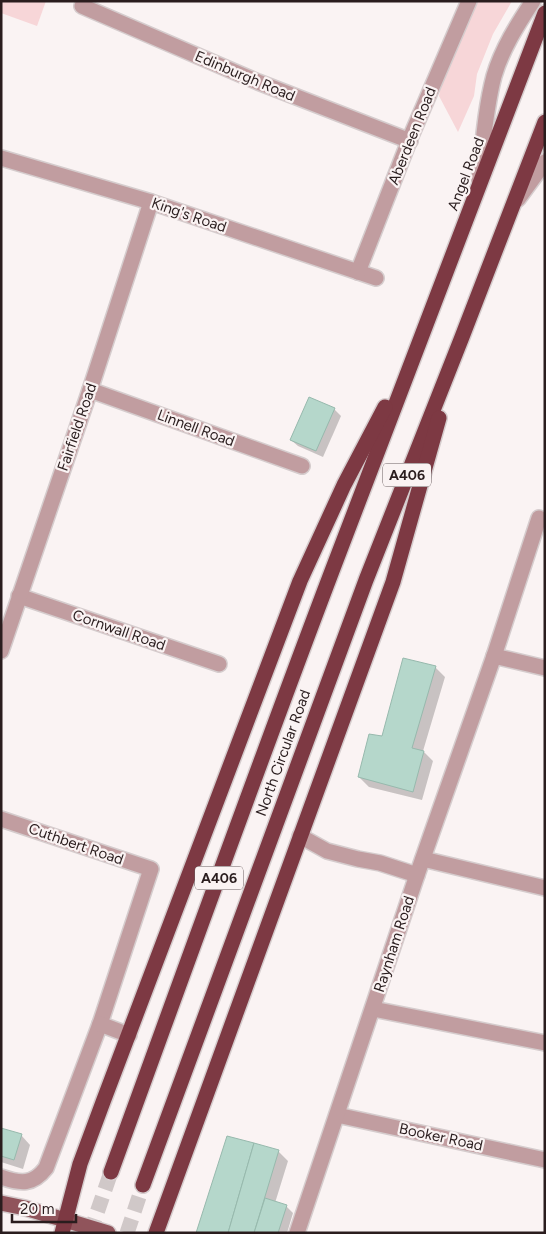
<svg xmlns="http://www.w3.org/2000/svg" width="546" height="1234" viewBox="0 0 546 1234" font-family="Figtree,sans-serif">
<style>
.green{fill:#f7d6d8}
.shadow{fill:#0003}
.building{fill:#b5d7cb;stroke:#97b9ad}
.lines{fill:none;stroke-linecap:round;stroke-linejoin:round}
.highway-tunnel{stroke:#d0c8c8;stroke-width:15;stroke-dasharray:15 8;stroke-linecap:butt}
.minor-casing{stroke:#d5cccd;stroke-width:18}
.major-casing{stroke:#d5cccd;stroke-width:18}
.highway-casing{stroke:#d5cccd;stroke-width:18}
.minor{stroke:#c19da0;stroke-width:15}
.major{stroke:#90545b;stroke-width:15}
.highway{stroke:#7d3943;stroke-width:15}
.labels{text-anchor:middle;stroke-width:4.5;stroke-linejoin:round;paint-order:stroke}
.shield{fill:#faf3f3;stroke:#685d5e;stroke-width:1}
.shield-label{font-size:14px;font-weight:bold;fill:#2a1d1e}
.street-label{font-size:15px;fill:#2a1d1e;stroke:#faf3f3}
</style>
<rect width="100%" height="100%" fill="#faf3f3"/>
<g class="green">
<path d="M 1,1 L 46,1 L 37,26 L 1,13 Z"/>
<path d="M 476,1 L 512,1 L 493,34 L 477,74 L 474,96 L 458,132 L 439,96 L 447,53 Z"/>
</g>
<g class="shadow">
<path d="M 334,409 L 341,416 L 323,457 L 298,446 L 291,440 Z"/>
<path d="M 435,667 L 445,677 L 423,751 L 433,761 L 422,800 L 369,787 L 359,777 L 383,737 Z"/>
<path d="M 1,1129 L 21,1135 L 30,1145 L 23,1169 L 1,1162 Z"/>
<path d="M 278,1151 L 288,1161 L 275,1203 L 286,1206 L 293,1213 L 287,1233 L 198,1233 Z"/>
</g>
<g class="building">
<path d="M 309,397 L 335,408 L 316,451 L 290,440 Z"/>
<path d="M 403,658 L 436,666 L 412,748 L 424,751 L 413,792 L 358,777 L 369,734 L 382,736 Z"/>
<path d="M 1,1128 L 22,1134 L 14,1160 L 1,1156 Z"/>
<path d="M 227,1136 L 254,1143 L 228,1233 L 196,1233 Z"/>
<path d="M 254,1143 L 279,1150 L 254,1233 L 228,1233 Z"/>
<path d="M 265,1198 L 287,1205 L 278,1233 L 254,1233 Z"/>
</g>
<g class="lines">
<g class="highway-tunnel">
<path d="M 90,1233 L 111,1172"/>
<path d="M 127,1233 L 143,1185"/>
</g>
<defs>
<g id="minor">
<path d="M 82,6 L 258,82 L 410,141"/>
<path d="M 1,158 L 151,202 L 376,278"/>
<path d="M 479,180 C 483,146 485,110 494,76 C 502,49 517,25 533,1"/>
<path d="M 518,199 L 545,162"/>
<path d="M 358,272 L 411,136 L 469,1"/>
<path d="M 90,390 L 302,466"/>
<path d="M 19,596 L 219,664"/>
<path d="M 1,651 L 90,390 L 151,202"/>
<path d="M 494,656 L 545,668"/>
<path d="M 1,819 L 151,869 L 100,1024 L 46,1168 C 33,1185 21,1184 1,1177"/>
<path d="M 300,836 L 327,851 L 358,859 L 380,863 L 417,875"/>
<path d="M 423,859 L 545,888"/>
<path d="M 373,1009 L 545,1043"/>
<path d="M 100,1024 L 129,1035"/>
<path d="M 337,1115 L 545,1160"/>
<path d="M 297,1233 L 417,875 L 494,656 L 539,518"/>
</g>
<path id="major" d="M 1,1203 L 25,1208 L 108,1233"/>
<g id="highway">
<path d="M 111,1172 C 184,972 256,771 332,571 C 402,385 475,200 545,13"/>
<path d="M 143,1185 L 366,580 L 462,337 L 545,122"/>
<path d="M 62,1233 L 80,1164 L 103,1102 L 300,581 L 344,485 L 385,407"/>
<path d="M 156,1233 L 393,582 L 439,418"/>
</g>
</defs>
<use href="#minor" class="minor-casing"/>
<use href="#major" class="major-casing"/>
<use href="#highway" class="highway-casing"/>
<use href="#minor" class="minor"/>
<use href="#major" class="major"/>
<use href="#highway" class="highway"/>
</g>
<g class="labels">
<g class="shield">
<rect x="383" y="463.5" width="48" height="23" rx="4"/>
<rect x="195" y="866.5" width="48" height="23" rx="4"/>
</g>
<g class="shield-label">
<text x="407" y="480">A406</text>
<text x="219" y="883">A406</text>
</g>
<g class="street-label">
<text transform="translate(245 76) rotate(23)" y="5">Edinburgh Road</text>
<text transform="translate(412 136) rotate(-68)" y="5">Aberdeen Road</text>
<text transform="translate(466 174) rotate(-69)" y="5">Angel Road</text>
<text transform="translate(189 215) rotate(19)" y="5">King's Road</text>
<text transform="translate(77 427) rotate(-71)" y="5">Fairfield Road</text>
<text transform="translate(196 428) rotate(20)" y="5">Linnell Road</text>
<text transform="translate(119 630) rotate(19)" y="5">Cornwall Road</text>
<text transform="translate(283 753) rotate(-70)" y="5">North Circular Road</text>
<text transform="translate(76 844) rotate(19)" y="5">Cuthbert Road</text>
<text transform="translate(394 944) rotate(-72)" y="5">Raynham Road</text>
<text transform="translate(441 1137) rotate(12)" y="5">Booker Road</text>
</g>
</g>
<rect width="546" height="1234" fill="none" stroke="#2a1d1e" stroke-width="5"/>
<path d="M12 1214v8h64v-8" fill="none" stroke="#2a1d1e" stroke-width="2.5"/>
<text x="20" y="1214" font-size="15" fill="#2a1d1e" stroke="#faf3f3" stroke-width="4" paint-order="stroke">20 m</text>
</svg>
